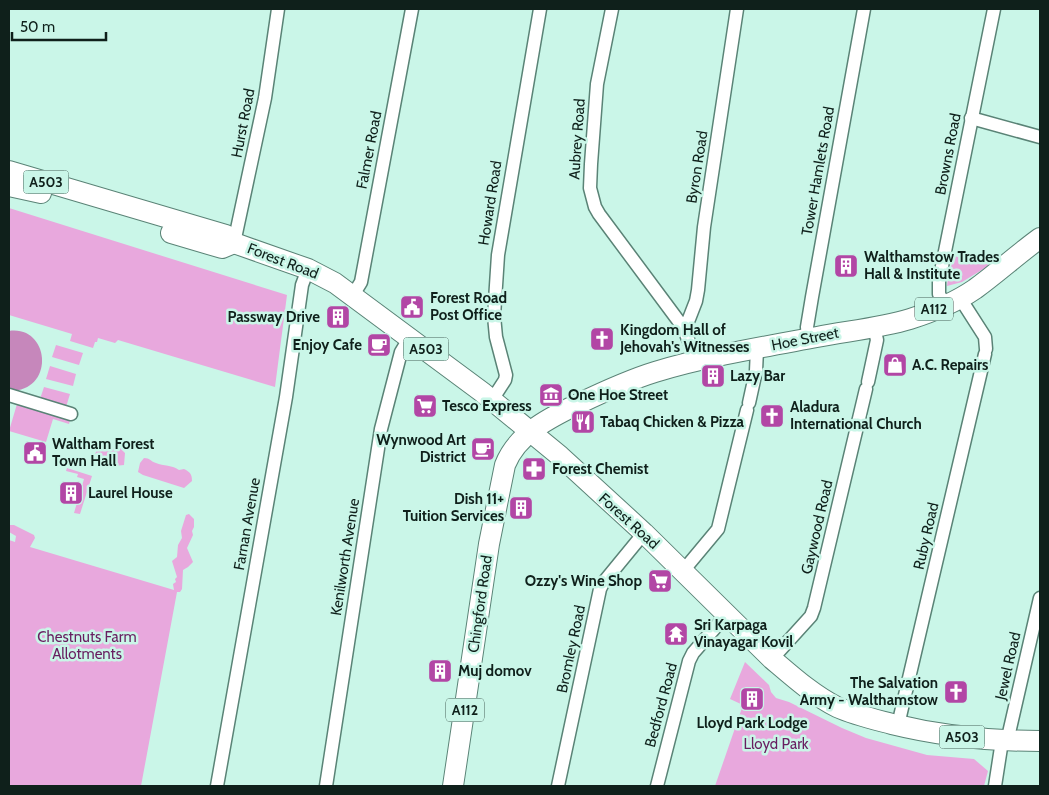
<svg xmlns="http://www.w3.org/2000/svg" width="1049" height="795" viewBox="0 0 1049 795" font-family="Cabin,sans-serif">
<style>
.green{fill:#e8a8dd}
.water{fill:#c687bb}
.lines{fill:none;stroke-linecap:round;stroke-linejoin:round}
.street-casing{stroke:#5a8376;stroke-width:15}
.primary-casing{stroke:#5a8376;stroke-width:22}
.street{stroke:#fff;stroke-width:12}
.primary{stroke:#fff;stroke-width:20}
.labels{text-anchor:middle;stroke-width:5;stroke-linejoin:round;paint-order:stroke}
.shield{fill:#caf6e8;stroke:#476058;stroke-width:1}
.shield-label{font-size:14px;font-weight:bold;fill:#0f201b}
.street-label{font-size:15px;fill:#0f201b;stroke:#caf6e8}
.poi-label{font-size:15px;font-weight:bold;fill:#0f201b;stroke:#caf6e8;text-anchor:start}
.park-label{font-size:15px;fill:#681e60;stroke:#caf6e8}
</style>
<rect width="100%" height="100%" fill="#caf6e8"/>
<g class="green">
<path d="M 9,208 L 287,295 L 275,387 L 118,340 L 115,343 L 98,338 L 97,342 L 95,342 L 93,348 L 70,341 L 72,334 L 9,315 Z"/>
<path d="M 954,256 L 990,265 L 962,282 L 947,286 L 948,278 Z"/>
<path d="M 56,345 L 83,353 L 79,365 L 52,357 Z"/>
<path d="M 50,366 L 76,374 L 73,386 L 46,379 Z"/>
<path d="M 44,387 L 70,394 L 66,407 L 40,399 Z"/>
<path d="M 17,404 L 70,420 L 69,424 L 53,419 L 46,442 L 9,431 Z"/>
<path d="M 104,443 L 112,449 L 120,448 L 125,453 L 124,465 L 114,466 L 95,461 L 94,456 L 100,444 Z"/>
<path d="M 144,458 C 150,458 150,461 156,463 C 163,466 173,465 179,470 L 184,469 C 190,472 192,474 192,481 L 184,488 L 143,475 L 138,472 L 140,463 Z"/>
<path d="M 67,468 L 92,476 L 80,514 L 74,513 L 84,479 L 77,477 L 78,474 L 66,471 Z"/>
<path d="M 189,514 L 194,519 L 194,527 L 192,531 L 193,535 L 187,548 L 193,562 L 188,567 L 183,570 L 182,589 L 180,592 L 177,592 L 141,786 L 9,786 L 9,540 L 15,542 L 16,536 L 9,532 L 9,525 L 14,525 L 34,535 L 35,538 L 30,547 L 174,590 L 173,584 L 176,582 L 175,579 L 177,577 L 172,561 L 177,557 L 178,545 L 182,538 L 181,531 L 186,515 Z"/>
<path d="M 745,662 L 769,685 L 771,692 L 776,698 L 789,702 L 842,728 L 866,738 L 927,755 L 974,759 L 988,771 L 984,786 L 715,786 L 743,705 L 730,699 Z"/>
</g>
<path class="water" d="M 9,331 C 50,325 56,392 9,391 Z"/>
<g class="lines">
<defs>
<g id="street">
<path d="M 612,9 L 597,84 L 591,164 L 590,188 L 595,207 L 599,214 L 683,327 L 697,361"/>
<path d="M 971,118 L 1040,137"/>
<path d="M 234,243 L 265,98 L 278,9"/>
<path d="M 353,295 L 361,282 L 412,9"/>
<path d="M 960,298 L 985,337 L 986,349"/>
<path d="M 945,305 L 939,294 L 939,281 L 994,9"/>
<path d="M 683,327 L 689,319 L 696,301 L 698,290 L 704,227 L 737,9"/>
<path d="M 808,339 L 807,327 L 812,297 L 864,9"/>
<path d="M 868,382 L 877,340 L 874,327"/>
<path d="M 9,395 L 71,414"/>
<path d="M 492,400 L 505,380 L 506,375 L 496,337 L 494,316 L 498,255 L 540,9"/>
<path d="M 749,403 L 756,371 L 757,349"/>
<path d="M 683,571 L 718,529 L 747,410"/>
<path d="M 772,659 L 811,616 L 814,608 L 866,389"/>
<path d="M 898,725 L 985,354"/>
<path d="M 1008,741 L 1009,733 L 1040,598"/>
<path d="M 217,786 L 286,397 L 302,285 L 308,269"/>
<path d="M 326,786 L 381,429 L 401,352 L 410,337"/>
<path d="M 558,786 L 600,589 L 603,583 L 644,533"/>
<path d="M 657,786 L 689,661 L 693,653 L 727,614"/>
<path d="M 995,786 L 1002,741"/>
</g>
<g id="primary">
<path d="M 9,171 L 226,235 L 234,243 L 308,269 L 335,283 L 482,392 L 560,456 L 644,533 L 772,659 C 792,676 813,695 837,707 C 855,715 873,719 892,724 C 941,736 989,741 1040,741"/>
<path d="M 9,186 L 41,193"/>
<path d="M 171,233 L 222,248 L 234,243"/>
<path d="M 453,786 L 489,544 L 505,465 C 517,434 549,418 578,404 C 603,392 629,380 655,372 C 708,356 763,347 817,337 C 848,331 880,328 910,319 C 932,312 956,302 975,289 C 997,273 1018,254 1040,238"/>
</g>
</defs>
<use href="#street" class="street-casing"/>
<use href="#primary" class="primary-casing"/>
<use href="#street" class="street"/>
<use href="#primary" class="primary"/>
</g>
<defs>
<symbol id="building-square" viewBox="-11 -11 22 22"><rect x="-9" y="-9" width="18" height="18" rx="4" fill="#b246a5" stroke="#caf6e8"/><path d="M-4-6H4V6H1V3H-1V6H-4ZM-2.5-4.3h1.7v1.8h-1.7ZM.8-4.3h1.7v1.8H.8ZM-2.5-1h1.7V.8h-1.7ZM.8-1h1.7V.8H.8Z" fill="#fff"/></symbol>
<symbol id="civic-square" viewBox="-11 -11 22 22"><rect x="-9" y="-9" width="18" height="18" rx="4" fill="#b246a5" stroke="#caf6e8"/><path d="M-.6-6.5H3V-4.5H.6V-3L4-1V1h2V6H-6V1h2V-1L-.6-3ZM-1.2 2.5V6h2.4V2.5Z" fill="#fff"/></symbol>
<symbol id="church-square" viewBox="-11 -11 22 22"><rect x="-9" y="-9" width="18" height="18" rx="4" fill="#b246a5" stroke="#caf6e8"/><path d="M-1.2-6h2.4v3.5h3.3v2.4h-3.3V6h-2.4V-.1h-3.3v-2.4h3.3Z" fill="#fff"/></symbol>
<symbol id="cafe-square" viewBox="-11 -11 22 22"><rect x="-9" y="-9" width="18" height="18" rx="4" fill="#b246a5" stroke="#caf6e8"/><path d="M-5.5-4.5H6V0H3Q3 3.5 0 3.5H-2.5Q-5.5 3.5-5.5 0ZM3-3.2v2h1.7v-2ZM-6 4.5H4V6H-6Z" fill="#fff"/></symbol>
<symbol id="shop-square" viewBox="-11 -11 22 22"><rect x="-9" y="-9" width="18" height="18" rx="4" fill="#b246a5" stroke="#caf6e8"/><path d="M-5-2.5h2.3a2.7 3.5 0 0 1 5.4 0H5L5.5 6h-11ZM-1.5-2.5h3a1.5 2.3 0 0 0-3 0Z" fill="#fff"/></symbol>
<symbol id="museum-square" viewBox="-11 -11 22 22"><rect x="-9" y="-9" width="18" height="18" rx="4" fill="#b246a5" stroke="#caf6e8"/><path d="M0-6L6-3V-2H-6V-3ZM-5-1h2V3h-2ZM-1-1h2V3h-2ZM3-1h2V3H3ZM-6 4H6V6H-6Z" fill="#fff"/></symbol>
<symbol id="supermarket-square" viewBox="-11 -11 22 22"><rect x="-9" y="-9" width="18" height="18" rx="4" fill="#b246a5" stroke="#caf6e8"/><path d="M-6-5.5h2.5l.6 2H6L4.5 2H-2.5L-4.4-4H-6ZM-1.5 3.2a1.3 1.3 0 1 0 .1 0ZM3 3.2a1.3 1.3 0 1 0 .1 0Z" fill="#fff"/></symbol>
<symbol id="restaurant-square" viewBox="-11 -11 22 22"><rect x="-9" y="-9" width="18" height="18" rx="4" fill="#b246a5" stroke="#caf6e8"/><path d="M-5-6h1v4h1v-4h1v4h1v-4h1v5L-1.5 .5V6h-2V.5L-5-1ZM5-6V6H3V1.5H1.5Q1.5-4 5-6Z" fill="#fff"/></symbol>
<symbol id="pharmacy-square" viewBox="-11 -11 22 22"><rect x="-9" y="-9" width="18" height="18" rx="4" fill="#b246a5" stroke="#caf6e8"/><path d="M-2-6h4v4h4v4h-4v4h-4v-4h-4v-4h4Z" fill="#fff"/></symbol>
<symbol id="temple-square" viewBox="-11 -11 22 22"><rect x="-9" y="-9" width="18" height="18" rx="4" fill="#b246a5" stroke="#caf6e8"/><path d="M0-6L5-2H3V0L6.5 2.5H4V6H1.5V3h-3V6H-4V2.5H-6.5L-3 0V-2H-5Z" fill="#fff"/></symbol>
</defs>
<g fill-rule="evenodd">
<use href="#building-square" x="832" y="252" width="28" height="28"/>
<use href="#civic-square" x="398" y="293" width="28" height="28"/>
<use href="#building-square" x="324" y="303" width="28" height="28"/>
<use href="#church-square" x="588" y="325" width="28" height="28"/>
<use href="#cafe-square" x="365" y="331" width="28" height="28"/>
<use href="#shop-square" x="881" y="351" width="28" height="28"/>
<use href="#building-square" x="699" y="362" width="28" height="28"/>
<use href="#museum-square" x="537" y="381" width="28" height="28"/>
<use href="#supermarket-square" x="411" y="392" width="28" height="28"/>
<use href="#church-square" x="758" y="402" width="28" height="28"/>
<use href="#restaurant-square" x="569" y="408" width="28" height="28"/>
<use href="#cafe-square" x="469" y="435" width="28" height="28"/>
<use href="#civic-square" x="21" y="439" width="28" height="28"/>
<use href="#pharmacy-square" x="520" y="455" width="28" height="28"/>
<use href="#building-square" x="57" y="479" width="28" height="28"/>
<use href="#building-square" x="507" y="494" width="28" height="28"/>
<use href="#supermarket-square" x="646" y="567" width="28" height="28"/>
<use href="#temple-square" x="662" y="620" width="28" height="28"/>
<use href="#building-square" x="426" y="657" width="28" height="28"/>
<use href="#church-square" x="942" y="678" width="28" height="28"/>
<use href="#building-square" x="738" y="685" width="28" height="28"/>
</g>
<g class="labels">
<g class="shield">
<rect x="23.5" y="170.5" width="45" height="23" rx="4"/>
<rect x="915" y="297.5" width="38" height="23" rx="4"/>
<rect x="403.5" y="337.5" width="45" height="23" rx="4"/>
<rect x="446" y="698.5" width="38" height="23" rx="4"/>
<rect x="939.5" y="725.5" width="45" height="23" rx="4"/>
</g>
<g class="shield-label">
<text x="46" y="187">A503</text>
<text x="934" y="314">A112</text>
<text x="426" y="354">A503</text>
<text x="465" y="715">A112</text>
<text x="962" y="742">A503</text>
</g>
<g class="street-label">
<text transform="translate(243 123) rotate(-79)" y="5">Hurst Road</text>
<text transform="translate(577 139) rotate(-86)" y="5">Aubrey Road</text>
<text transform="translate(369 150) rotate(-79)" y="5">Falmer Road</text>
<text transform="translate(948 154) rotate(-79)" y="5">Browns Road</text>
<text transform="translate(697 167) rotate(-81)" y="5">Byron Road</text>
<text transform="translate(818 171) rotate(-80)" y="5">Tower Hamlets Road</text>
<text transform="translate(490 203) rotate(-81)" y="5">Howard Road</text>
<text transform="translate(283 261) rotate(21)" y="5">Forest Road</text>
<text transform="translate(805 339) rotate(-11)" y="5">Hoe Street</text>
<text transform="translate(629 521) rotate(42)" y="5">Forest Road</text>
<text transform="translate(247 524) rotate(-80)" y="5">Farnan Avenue</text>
<text transform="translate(817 527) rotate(-77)" y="5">Gaywood Road</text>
<text transform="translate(926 536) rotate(-77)" y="5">Ruby Road</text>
<text transform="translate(345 557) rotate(-81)" y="5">Kenilworth Avenue</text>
<text transform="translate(480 604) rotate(-82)" y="5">Chingford Road</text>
<text transform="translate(571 649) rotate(-78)" y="5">Bromley Road</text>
<text transform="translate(1008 666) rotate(-77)" y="5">Jewel Road</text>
<text transform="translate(661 705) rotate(-75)" y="5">Bedford Road</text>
</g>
<g class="poi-label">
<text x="864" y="262">Walthamstow Trades<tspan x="864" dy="17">Hall &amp; Institute</tspan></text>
<text x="430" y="303">Forest Road<tspan x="430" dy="17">Post Office</tspan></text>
<text x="320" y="322" text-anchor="end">Passway Drive</text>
<text x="620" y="335">Kingdom Hall of<tspan x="620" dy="17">Jehovah's Witnesses</tspan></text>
<text x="362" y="350" text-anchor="end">Enjoy Cafe</text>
<text x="912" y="370">A.C. Repairs</text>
<text x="730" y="381">Lazy Bar</text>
<text x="568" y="400">One Hoe Street</text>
<text x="442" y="411">Tesco Express</text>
<text x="790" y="412">Aladura<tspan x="790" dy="17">International Church</tspan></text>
<text x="600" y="427">Tabaq Chicken &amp; Pizza</text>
<text x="466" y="445" text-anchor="end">Wynwood Art<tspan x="466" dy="17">District</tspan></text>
<text x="52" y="449">Waltham Forest<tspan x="52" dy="17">Town Hall</tspan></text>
<text x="552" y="474">Forest Chemist</text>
<text x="88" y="498">Laurel House</text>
<text x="504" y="504" text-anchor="end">Dish 11+<tspan x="504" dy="17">Tuition Services</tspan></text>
<text x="642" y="586" text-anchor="end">Ozzy's Wine Shop</text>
<text x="694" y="630">Sri Karpaga<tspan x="694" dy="17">Vinayagar Kovil</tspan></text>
<text x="458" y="676">Muj domov</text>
<text x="938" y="688" text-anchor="end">The Salvation<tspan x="938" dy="17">Army - Walthamstow</tspan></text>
<text x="752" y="728" text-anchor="middle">Lloyd Park Lodge</text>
</g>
<g class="park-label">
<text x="87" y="642">Chestnuts Farm<tspan x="87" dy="17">Allotments</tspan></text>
<text x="776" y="749">Lloyd Park</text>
</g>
</g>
<rect width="1049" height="795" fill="none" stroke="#0f201b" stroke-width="20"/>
<path d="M12 32v8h94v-8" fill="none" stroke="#0f201b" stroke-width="2.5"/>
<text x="20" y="32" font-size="15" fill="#0f201b" stroke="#caf6e8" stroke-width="4" paint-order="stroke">50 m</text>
</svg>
